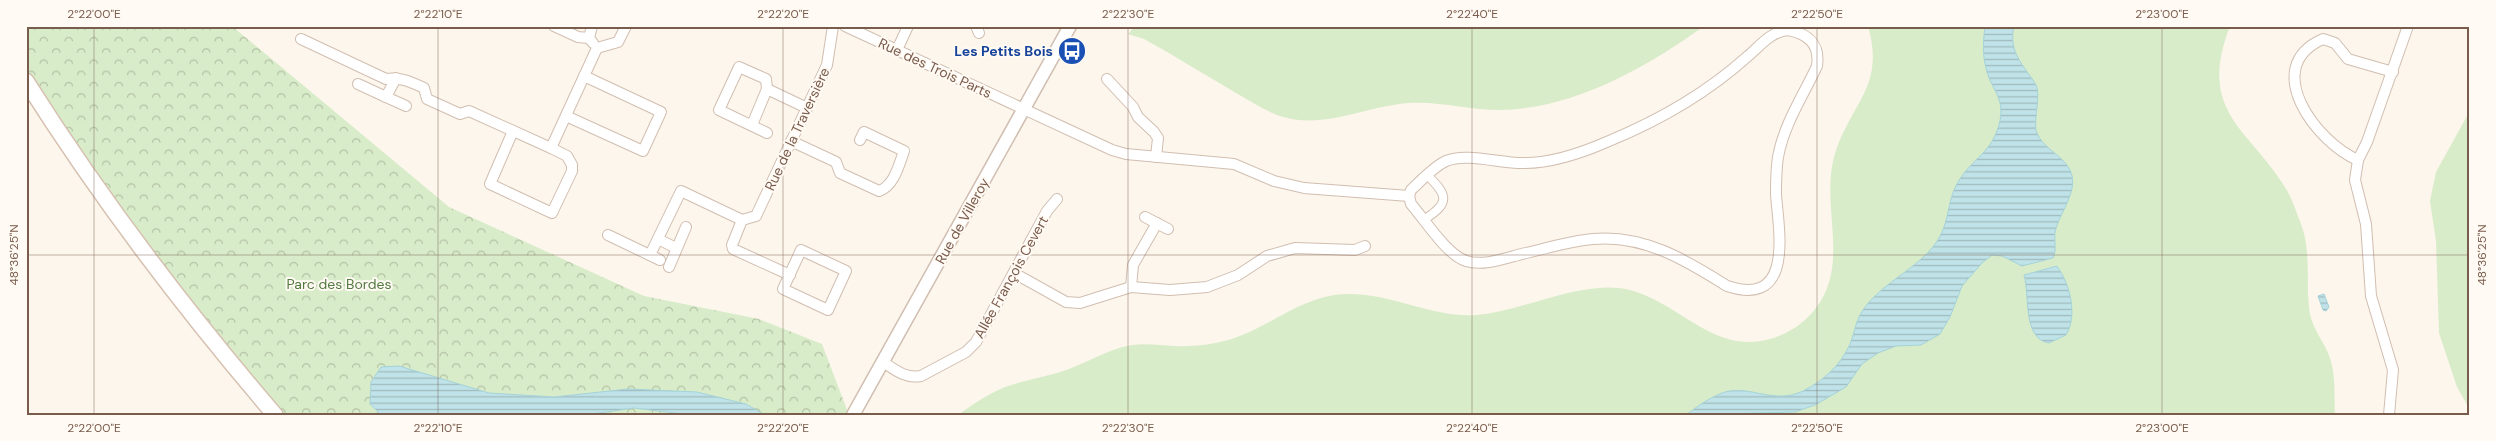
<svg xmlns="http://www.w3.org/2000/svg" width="2496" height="441" viewBox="0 0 2496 441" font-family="'DM Sans',sans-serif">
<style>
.grass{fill:#d8ecc9}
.forest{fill:url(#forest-crowns)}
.water{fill:url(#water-rules);stroke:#a5d3da}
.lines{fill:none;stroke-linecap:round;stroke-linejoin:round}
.pedestrian-casing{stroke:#d1beb0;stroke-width:10}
.minor-casing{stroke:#d1beb0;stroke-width:12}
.tertiary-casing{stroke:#d1beb0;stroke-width:15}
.secondary-casing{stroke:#d6c0b0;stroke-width:18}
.pedestrian{stroke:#fff;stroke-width:8}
.minor{stroke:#fff;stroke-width:10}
.tertiary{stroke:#fff;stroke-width:12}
.secondary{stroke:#fff;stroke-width:15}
.ticks{fill:none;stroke:#7a5c4d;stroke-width:1;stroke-opacity:0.45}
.labels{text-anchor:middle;stroke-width:4;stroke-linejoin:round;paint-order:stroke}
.transit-label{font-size:14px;font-weight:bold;fill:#164399;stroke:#fffaf3;text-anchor:end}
.street-label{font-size:14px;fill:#7a5c4d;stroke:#fffaf3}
.park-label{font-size:14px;fill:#537a41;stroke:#fffaf3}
.neatline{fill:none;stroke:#7a5c4d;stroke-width:2}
.ticks-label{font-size:12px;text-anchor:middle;fill:#7a5c4d}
</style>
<defs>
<pattern id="forest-crowns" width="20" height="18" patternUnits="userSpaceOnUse" patternTransform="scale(1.25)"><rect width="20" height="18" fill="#d8ecc9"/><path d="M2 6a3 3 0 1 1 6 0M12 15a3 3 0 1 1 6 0" fill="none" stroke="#b4c2a5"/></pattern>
<pattern id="water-rules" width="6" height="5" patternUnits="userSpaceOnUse" patternTransform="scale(1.25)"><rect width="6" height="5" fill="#bfe3e8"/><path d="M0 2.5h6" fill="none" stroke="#a0bbbe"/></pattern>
</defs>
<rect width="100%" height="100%" fill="#fdf6ec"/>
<g class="grass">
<path d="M 1135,26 L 1704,26 C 1646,68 1573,109 1500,110 C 1469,110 1440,101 1409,103 C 1366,106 1327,129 1283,117 C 1266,112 1251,101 1236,93 C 1205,75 1175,56 1144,39 L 1128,34 Z"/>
<path d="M 1868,26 L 2230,26 C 2196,114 2250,128 2288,192 C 2293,202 2297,214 2301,224 C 2312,253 2305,283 2310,314 C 2313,330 2325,343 2330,358 C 2336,376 2334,397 2335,415 L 958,415 C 975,403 992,391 1011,385 C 1030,379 1050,376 1069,369 C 1090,361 1109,349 1132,345 C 1146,343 1160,345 1174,346 C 1192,347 1210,345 1228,340 C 1270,328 1300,296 1345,294 C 1390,292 1432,318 1477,315 C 1522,311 1575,283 1619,288 C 1675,295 1710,356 1770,339 C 1785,335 1800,326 1811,314 C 1853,268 1820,210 1834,157 C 1849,104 1886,88 1868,26 Z"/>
<path d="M 2470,105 L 2470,410 L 2457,387 L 2439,333 L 2436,241 L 2430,201 L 2436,172 L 2467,116 Z"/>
</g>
<path class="forest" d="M 26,26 L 232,26 L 449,207 L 644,296 L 759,319 L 822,344 L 849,415 L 281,415 L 224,351 L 26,85 Z"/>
<g class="water">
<path d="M 1985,26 L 2014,26 C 2008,53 2024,65 2036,85 C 2041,93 2034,118 2036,130 C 2040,147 2063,155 2070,170 C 2080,190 2059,213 2055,232 C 2054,240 2057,251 2053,258 L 2022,266 L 2002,256 L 1992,255 L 1982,263 L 1962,286 L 1950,317 L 1940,334 L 1921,345 L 1896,346 L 1878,353 L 1862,364 L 1846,387 L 1815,405 L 1795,412 L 1686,415 C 1698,406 1710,397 1725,392 C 1751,385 1774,405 1803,391 C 1823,381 1841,365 1850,344 C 1854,335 1855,324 1860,315 C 1875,287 1912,272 1932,248 C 1951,226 1946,201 1958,182 C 1973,157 1992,154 2000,121 C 2004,99 1994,92 1988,75 C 1982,58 1983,43 1985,26 Z"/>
<path d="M 2057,266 C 2070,284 2078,315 2066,335 L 2049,343 C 2022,339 2030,294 2024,275 Z"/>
<path d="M 2324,294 L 2329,307 L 2326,311 L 2323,310 L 2318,296 Z"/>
<path d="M 399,366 L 489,393 L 554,397 L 628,389 L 697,392 L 746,404 L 765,415 L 691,415 L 634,408 L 585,415 L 381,415 L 370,404 L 371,382 L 381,367 Z"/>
</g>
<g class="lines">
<defs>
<path id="pedestrian" d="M 1425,219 C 1450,203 1448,195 1427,175"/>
<g id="minor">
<path d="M 554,26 L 578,37 L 589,38"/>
<path d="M 592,26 L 589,38 L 593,43"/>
<path d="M 845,26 L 1112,150 L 1126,154 L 1234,164 L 1274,181 L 1304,188 L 1409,196"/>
<path d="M 976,26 L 979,33"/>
<path d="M 1788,30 C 1809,34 1820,45 1817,66 C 1803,96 1784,124 1778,157 C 1776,169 1776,183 1776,195 C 1779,232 1794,308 1727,286 C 1686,260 1643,234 1593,239 C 1570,241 1548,248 1526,253 C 1508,257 1484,267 1466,261 C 1447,255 1425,220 1411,204 L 1409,196 L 1411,190 C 1421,181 1433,167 1446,161 C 1466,152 1502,164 1525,163 C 1553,163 1584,152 1609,141 C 1660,120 1707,93 1748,56 C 1761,45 1770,32 1788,30 Z"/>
<path d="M 301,39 L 386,79 C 401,77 411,82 424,88 L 427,99 L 460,114 L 469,111 L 551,148 L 567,156 L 572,165 L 572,171 L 552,213 L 490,184 L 513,131"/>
<path d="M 597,48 L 618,42 L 626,26"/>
<path d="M 897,50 L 908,26"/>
<path d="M 396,78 L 386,97 L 406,106"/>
<path d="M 1107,79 L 1133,107 L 1138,117 L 1154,132 L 1158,138 L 1156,157"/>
<path d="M 358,84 L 386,97"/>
<path d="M 767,89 L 807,108"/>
<path d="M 566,116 L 643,151 L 661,112 L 584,76"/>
<path d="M 752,125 L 767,89 L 766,79 L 739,67 L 719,110 L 767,133"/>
<path d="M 791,141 L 836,162 L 840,173 L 879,191 C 894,186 899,165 904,151 L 864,132 L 860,140"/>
<path d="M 551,148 L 597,48"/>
<path d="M 2358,160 C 2317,143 2259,67 2323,39 L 2335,43 L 2348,59 L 2393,72"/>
<path d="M 1145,217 L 1168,229"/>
<path d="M 742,220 L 756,216 L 827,65 L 833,26"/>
<path d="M 742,220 L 732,245 L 733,249 L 790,275"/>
<path d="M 608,235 L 660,260"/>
<path d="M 658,239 L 676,248"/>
<path d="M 801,250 L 846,271 L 828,310 L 783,289 Z"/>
<path d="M 650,255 L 681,191 L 742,220"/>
<path d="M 669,267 L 686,227"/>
<path d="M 1014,273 L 1066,302 L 1080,303 L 1131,287 L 1170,290 L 1207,287 L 1238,275 L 1267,256 L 1295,248 L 1355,250 L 1365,246"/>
<path d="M 1131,287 L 1133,265 L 1157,223"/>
<path d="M 883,362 C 895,370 906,379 921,376 L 966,352 L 976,342 L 1047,211 L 1057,199"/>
<path d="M 2389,415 L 2393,370 L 2371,296 L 2366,224 L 2355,180 L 2358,160 L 2367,142 L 2408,26"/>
</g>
<path id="tertiary" d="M 853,415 L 1070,26"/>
<path id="secondary" d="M 26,81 C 100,198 185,310 275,415"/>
</defs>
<use href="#pedestrian" class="pedestrian-casing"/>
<use href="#minor" class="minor-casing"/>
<use href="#tertiary" class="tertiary-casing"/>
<use href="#secondary" class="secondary-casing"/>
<use href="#pedestrian" class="pedestrian"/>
<use href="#minor" class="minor"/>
<use href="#tertiary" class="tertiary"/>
<use href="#secondary" class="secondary"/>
</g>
<path class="ticks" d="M 94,26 L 94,415M 438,26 L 438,415M 783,26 L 783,415M 1128,26 L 1128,415M 1472,26 L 1472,415M 1817,26 L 1817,415M 2162,26 L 2162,415M 26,255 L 2470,255"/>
<defs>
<symbol id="bus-disc" viewBox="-11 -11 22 22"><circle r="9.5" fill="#1a4fb4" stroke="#fffaf3"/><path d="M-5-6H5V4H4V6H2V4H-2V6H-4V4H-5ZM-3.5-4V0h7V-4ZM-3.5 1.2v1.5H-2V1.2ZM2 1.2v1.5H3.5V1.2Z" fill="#fff"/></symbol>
</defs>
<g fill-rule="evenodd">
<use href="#bus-disc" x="1056" y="35" width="32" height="32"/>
</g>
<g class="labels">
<g class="transit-label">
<text x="1053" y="56">Les Petits Bois</text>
</g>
<g class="street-label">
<text transform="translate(935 68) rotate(25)" y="5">Rue des Trois Parts</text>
<text transform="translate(797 129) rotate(-65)" y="5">Rue de la Traversière</text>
<text transform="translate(962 221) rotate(-61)" y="5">Rue de Villeroy</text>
<text transform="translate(1011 277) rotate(-61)" y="5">Allée François Cevert</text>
</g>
<g class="park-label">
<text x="339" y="289">Parc des Bordes</text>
</g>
</g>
<rect width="2496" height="441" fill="none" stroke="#fffaf3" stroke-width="55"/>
<rect x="28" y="28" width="2440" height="386" class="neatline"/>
<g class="ticks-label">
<text x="94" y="18">2°22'00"E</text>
<text x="438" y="18">2°22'10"E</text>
<text x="783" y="18">2°22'20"E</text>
<text x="1128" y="18">2°22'30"E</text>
<text x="1472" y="18">2°22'40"E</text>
<text x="1817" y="18">2°22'50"E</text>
<text x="2162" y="18">2°23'00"E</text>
<text transform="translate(14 255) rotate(-90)" y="4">48°36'25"N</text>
<text transform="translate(2482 255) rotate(-90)" y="4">48°36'25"N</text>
<text x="94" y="432">2°22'00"E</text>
<text x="438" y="432">2°22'10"E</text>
<text x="783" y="432">2°22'20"E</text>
<text x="1128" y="432">2°22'30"E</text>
<text x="1472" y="432">2°22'40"E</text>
<text x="1817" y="432">2°22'50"E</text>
<text x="2162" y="432">2°23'00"E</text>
</g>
</svg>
